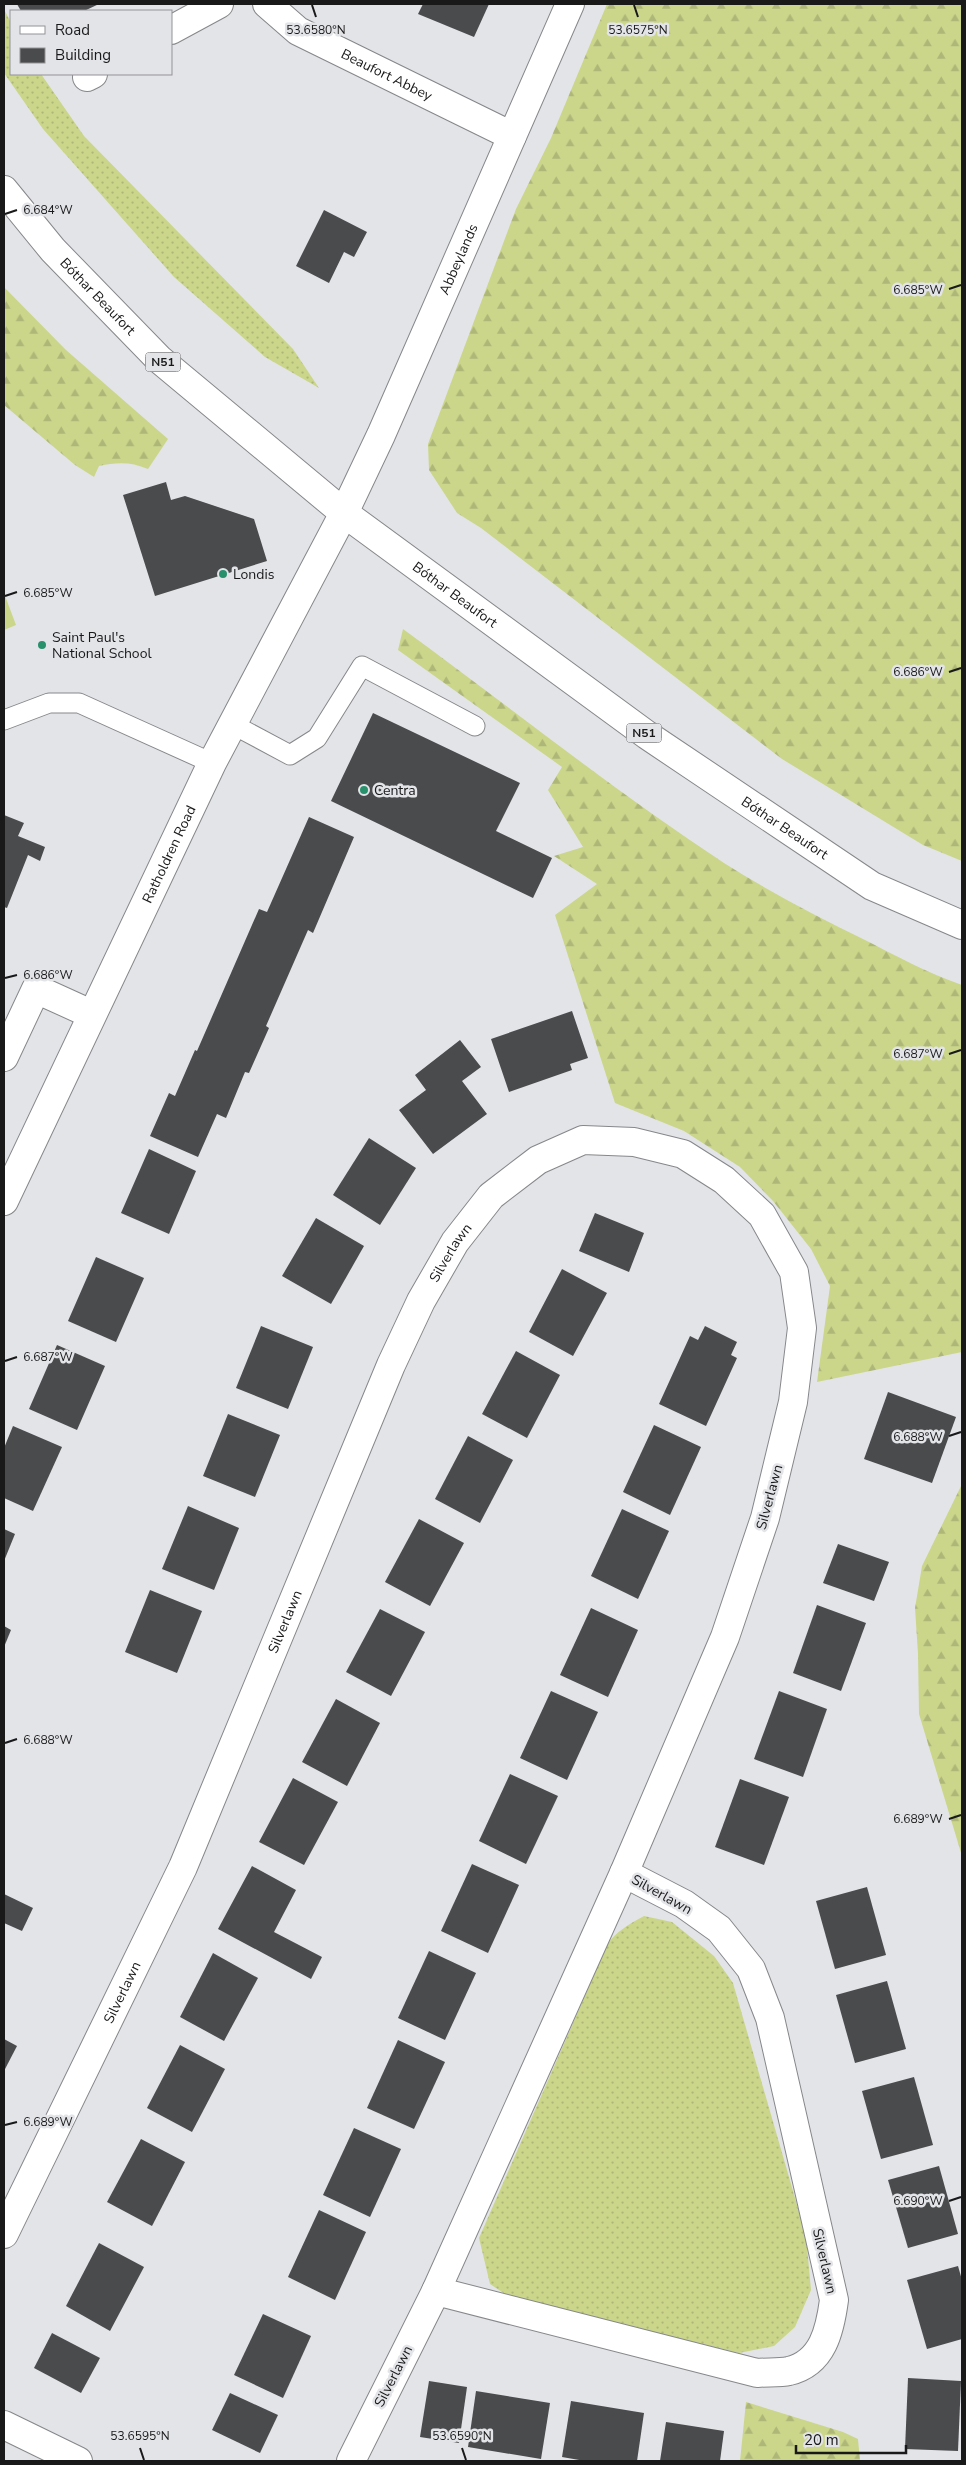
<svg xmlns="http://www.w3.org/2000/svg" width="966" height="2465" viewBox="0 0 966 2465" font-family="'Nunito Sans',sans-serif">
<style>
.grass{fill:url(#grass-dots)}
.forest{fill:url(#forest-firs)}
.pitch{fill:#cbd68b}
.building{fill:#4a4b4d}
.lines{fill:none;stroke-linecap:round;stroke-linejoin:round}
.service-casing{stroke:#86878a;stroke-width:21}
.minor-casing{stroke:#86878a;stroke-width:30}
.tertiary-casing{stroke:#86878a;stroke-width:30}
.primary-casing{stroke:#86878a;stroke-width:30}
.service{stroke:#fff;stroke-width:19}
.minor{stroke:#fff;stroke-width:28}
.tertiary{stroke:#fff;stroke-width:28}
.primary{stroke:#fff;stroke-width:28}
.ticks{fill:none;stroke:#19191a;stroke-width:2}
.poi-dot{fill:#29906c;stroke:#e3e4e8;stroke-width:2}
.labels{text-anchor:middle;stroke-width:5;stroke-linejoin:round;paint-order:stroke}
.shield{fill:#e3e4e8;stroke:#565658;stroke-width:1}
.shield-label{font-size:12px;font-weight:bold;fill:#19191a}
.street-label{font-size:14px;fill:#19191a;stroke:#e3e4e8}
.poi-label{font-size:14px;fill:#19191a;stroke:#e3e4e8;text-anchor:start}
.ticks-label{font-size:12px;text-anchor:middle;fill:#19191a;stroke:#e3e4e8;stroke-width:5;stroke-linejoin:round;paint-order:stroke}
</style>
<defs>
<pattern id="grass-dots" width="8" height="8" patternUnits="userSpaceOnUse" patternTransform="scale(1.25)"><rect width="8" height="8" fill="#cbd68b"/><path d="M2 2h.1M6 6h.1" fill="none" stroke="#aeb777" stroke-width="1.8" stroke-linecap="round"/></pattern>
<pattern id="forest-firs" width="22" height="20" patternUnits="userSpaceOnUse" patternTransform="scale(1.25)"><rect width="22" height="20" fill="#cbd68b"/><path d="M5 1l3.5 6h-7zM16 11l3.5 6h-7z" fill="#aeb777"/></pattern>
</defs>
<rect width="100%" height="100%" fill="#e3e4e8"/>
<g class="grass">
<path d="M 4,9 L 11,23 L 11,74 L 41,74 L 84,136 L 293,349 L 319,388 L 265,357 L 174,277 L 43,129 L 4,73 Z"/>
<path d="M 644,1916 L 672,1922 L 714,1956 L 733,1983 L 806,2236 L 811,2290 L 795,2327 L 774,2346 L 739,2353 L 508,2296 L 490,2284 L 479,2238 L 591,1982 C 604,1945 608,1935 644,1916 Z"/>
</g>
<g class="forest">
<path d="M 607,4 L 962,4 L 962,861 L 923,845 L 782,759 L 481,528 L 457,513 L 429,470 L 428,444 L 516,209 L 551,138 Z"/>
<path d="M 4,287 L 66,350 L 168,439 L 148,469 C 131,462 118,462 99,466 L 94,477 L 75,465 L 4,405 Z"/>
<path d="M 403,629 C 510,707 613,790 724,863 C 768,891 816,916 863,939 C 896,956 928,973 962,985 L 962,1352 L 817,1382 L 830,1286 L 811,1249 L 773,1201 L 740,1167 L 684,1131 L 615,1103 L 555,915 L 597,884 L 554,856 L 583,847 L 548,790 L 562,767 L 398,650 Z"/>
<path d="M 962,1484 L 962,1856 L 919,1714 L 918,1654 L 915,1608 L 922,1566 Z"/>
<path d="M 746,2402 L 843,2432 L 858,2439 L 860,2461 L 740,2461 Z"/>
</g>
<path class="pitch" d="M 4,593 L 16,625 L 4,630 Z"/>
<g class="building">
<path d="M 17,4 L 99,4 L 84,11 L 21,11 Z"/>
<path d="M 423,4 L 489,4 L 474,37 L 418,14 Z"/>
<path d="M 324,210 L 367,232 L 354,257 L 344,252 L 329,283 L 296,266 Z"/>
<path d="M 166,482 L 171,500 L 185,496 L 254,519 L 267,561 L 155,596 L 123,495 Z"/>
<path d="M 373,713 L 520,783 L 496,831 L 552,858 L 533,898 L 331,801 Z"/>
<path d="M 4,815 L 24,823 L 18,836 L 45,847 L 40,861 L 28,855 L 7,908 L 4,907 Z"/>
<path d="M 309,817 L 354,837 L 313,933 L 308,930 L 266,1026 L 269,1028 L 249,1073 L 245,1072 L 226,1118 L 217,1114 L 198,1157 L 150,1136 L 169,1093 L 175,1096 L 195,1050 L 197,1051 L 259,909 L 267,912 Z"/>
<path d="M 572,1011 L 588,1058 L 570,1064 L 572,1070 L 509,1092 L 491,1039 Z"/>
<path d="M 460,1040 L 481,1067 L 462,1081 L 487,1114 L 433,1154 L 399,1110 L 426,1090 L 415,1075 Z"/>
<path d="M 369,1138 L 416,1168 L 380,1225 L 333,1195 Z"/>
<path d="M 149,1149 L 196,1171 L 169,1234 L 121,1213 Z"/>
<path d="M 595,1213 L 644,1233 L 629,1272 L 579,1251 Z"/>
<path d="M 316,1218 L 364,1246 L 331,1304 L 282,1276 Z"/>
<path d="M 96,1257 L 144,1278 L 116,1342 L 68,1321 Z"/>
<path d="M 562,1269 L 607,1293 L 573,1356 L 529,1332 Z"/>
<path d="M 261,1326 L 313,1347 L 288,1409 L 236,1388 Z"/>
<path d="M 705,1326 L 737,1342 L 731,1355 L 737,1358 L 706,1426 L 659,1404 L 690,1336 L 698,1340 Z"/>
<path d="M 57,1345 L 105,1366 L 77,1430 L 29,1409 Z"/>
<path d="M 516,1351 L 560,1375 L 527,1438 L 482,1414 Z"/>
<path d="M 888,1392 L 956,1417 L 932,1483 L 864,1459 Z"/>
<path d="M 228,1414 L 280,1435 L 255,1497 L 203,1476 Z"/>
<path d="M 654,1425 L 701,1447 L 670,1515 L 623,1492 Z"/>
<path d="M 13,1426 L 62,1447 L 33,1511 L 4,1498 L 4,1448 Z"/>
<path d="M 468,1436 L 513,1460 L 480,1523 L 435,1499 Z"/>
<path d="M 188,1506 L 239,1528 L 214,1590 L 162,1569 Z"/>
<path d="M 622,1509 L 669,1531 L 638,1599 L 591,1576 Z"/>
<path d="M 419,1519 L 464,1543 L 430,1606 L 385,1582 Z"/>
<path d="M 4,1529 L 15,1534 L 4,1561 Z"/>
<path d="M 838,1544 L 889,1562 L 874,1601 L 823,1583 Z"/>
<path d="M 150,1590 L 202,1611 L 177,1673 L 125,1652 Z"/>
<path d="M 817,1605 L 866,1623 L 841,1691 L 793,1673 Z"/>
<path d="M 591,1608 L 638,1630 L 608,1697 L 560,1675 Z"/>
<path d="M 380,1609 L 425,1632 L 391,1696 L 346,1672 Z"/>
<path d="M 4,1626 L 11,1630 L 4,1647 Z"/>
<path d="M 551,1691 L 598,1712 L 567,1780 L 520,1758 Z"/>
<path d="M 779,1691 L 827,1709 L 803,1777 L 754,1759 Z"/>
<path d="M 336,1699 L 380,1723 L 347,1786 L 302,1762 Z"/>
<path d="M 510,1774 L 558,1796 L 526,1864 L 479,1841 Z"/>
<path d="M 293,1778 L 338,1802 L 304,1865 L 259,1842 Z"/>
<path d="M 740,1779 L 789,1797 L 764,1865 L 715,1847 Z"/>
<path d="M 472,1864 L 519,1885 L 488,1953 L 441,1931 Z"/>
<path d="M 252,1866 L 296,1890 L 274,1932 L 322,1957 L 311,1979 L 218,1929 Z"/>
<path d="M 867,1887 L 886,1955 L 835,1969 L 816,1901 Z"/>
<path d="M 4,1894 L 33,1908 L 22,1931 L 4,1923 Z"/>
<path d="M 429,1951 L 476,1973 L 445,2040 L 398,2018 Z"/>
<path d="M 213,1953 L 258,1978 L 224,2041 L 180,2017 Z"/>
<path d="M 887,1981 L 906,2049 L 855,2063 L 836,1995 Z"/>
<path d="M 4,2039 L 17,2046 L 4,2071 Z"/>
<path d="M 398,2040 L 445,2062 L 414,2129 L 367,2108 Z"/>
<path d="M 180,2045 L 225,2069 L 192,2132 L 147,2108 Z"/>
<path d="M 914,2077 L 933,2145 L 881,2159 L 862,2091 Z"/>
<path d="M 354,2128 L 401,2149 L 370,2217 L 323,2195 Z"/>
<path d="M 141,2139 L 185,2162 L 152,2226 L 107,2202 Z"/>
<path d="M 939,2166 L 958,2234 L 908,2248 L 888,2180 Z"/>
<path d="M 319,2210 L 366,2232 L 335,2300 L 288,2277 Z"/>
<path d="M 99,2243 L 144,2267 L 110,2331 L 66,2306 Z"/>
<path d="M 958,2266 L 962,2280 L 962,2339 L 927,2349 L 907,2280 Z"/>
<path d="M 263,2314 L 311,2336 L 283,2398 L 234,2375 Z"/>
<path d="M 52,2333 L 100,2358 L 81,2393 L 34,2368 Z"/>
<path d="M 908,2378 L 961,2381 L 958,2451 L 905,2449 Z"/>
<path d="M 429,2381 L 467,2387 L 459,2443 L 420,2437 Z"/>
<path d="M 476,2391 L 550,2403 L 541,2459 L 468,2447 Z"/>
<path d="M 230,2393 L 278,2415 L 260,2453 L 212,2430 Z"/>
<path d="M 571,2401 L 644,2413 L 637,2461 L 585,2461 L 562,2457 Z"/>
<path d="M 666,2422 L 724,2431 L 720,2461 L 660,2461 Z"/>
</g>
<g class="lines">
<defs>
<g id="service">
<path d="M 4,720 L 49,703 L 79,703 L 212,763"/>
<path d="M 232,724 L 290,755 L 317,738 L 362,666 L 475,726"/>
</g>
<g id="minor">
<path id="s1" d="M 267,4 L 298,31 L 512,136"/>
<path d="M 171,30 L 219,4"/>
<path d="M 87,77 L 93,74"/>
<path d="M 4,1057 L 36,989 L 91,1014"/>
<path id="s2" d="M 4,2234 L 183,1867 L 391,1365 L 421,1301 L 455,1242 L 491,1196 L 538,1160 L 583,1140 L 634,1142 L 683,1154 L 724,1180 L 762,1215 L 794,1272 L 802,1328 L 793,1402 L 765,1518 L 725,1637 L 624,1873 L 436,2291 L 351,2461"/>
<path d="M 436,2291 L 757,2373 C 767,2372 779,2373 789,2371 C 823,2363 830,2330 834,2300 L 770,2018 L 751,1969 L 719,1929 L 684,1904 L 624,1873"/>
<path d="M 4,2425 L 78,2461"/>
</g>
<g id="tertiary">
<path id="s3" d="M 4,1201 L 212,763 L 344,513 L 381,435 L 570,4"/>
</g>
<g id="primary">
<path id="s4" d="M 4,190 L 53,250 L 159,359 L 344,513 L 647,735 L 872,886 L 962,925"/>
</g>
</defs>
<use href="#service" class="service-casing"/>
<use href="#minor" class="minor-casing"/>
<use href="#tertiary" class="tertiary-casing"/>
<use href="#primary" class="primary-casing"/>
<use href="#service" class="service"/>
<use href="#minor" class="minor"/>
<use href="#tertiary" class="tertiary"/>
<use href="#primary" class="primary"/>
</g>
<path class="ticks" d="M 312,5 L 316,17M 634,5 L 638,17M 5,214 L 17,210M 949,289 L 961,285M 5,596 L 17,592M 949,672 L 961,668M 5,978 L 17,975M 949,1054 L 961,1050M 5,1361 L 17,1357M 949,1436 L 961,1432M 5,1743 L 17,1739M 949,1819 L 961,1815M 5,2125 L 17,2122M 949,2201 L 961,2197M 140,2448 L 144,2460M 462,2448 L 466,2460"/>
<g class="poi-dot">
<circle cx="223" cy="574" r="5"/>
<circle cx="42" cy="645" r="5"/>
<circle cx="364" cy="790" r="5"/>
</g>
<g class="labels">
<g class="shield">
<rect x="145.5" y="352.5" width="35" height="19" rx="4"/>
<rect x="626.5" y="723.5" width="35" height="19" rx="4"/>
</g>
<g class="shield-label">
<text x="163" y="366">N51</text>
<text x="644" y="737">N51</text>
</g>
<g class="street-label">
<text dy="5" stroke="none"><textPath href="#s1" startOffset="140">Beaufort Abbey</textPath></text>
<text dy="5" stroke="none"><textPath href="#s3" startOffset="1046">Abbeylands</textPath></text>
<text dy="5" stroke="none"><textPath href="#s4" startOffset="142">Bóthar Beaufort</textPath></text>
<text dy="5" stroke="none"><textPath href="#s4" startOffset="608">Bóthar Beaufort</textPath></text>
<text dy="5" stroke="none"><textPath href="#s4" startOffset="1012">Bóthar Beaufort</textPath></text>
<text dy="5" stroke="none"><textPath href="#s3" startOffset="384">Ratholdren Road</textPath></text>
<text dy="5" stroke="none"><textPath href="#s2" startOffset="1079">Silverlawn</textPath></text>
<text transform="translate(769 1497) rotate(-75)" y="5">Silverlawn</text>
<text dy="5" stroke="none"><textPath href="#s2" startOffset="674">Silverlawn</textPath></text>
<text transform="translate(662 1894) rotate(29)" y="5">Silverlawn</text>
<text dy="5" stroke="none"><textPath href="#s2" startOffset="269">Silverlawn</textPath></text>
<text transform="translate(825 2261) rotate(77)" y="5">Silverlawn</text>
<text transform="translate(393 2376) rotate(-63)" y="5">Silverlawn</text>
</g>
<g class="poi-label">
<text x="233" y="579">Londis</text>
<text x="52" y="642">Saint Paul's<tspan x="52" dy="16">National School</tspan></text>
<text x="374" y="795">Centra</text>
</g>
</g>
<g class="ticks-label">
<text x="316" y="34">53.6580°N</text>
<text x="638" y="34">53.6575°N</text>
<text x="48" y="214">6.684°W</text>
<text x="918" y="294">6.685°W</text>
<text x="48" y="597">6.685°W</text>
<text x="918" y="676">6.686°W</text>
<text x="48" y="979">6.686°W</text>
<text x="918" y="1058">6.687°W</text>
<text x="48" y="1361">6.687°W</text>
<text x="918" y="1441">6.688°W</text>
<text x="48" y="1744">6.688°W</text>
<text x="918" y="1823">6.689°W</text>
<text x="48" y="2126">6.689°W</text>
<text x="918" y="2205">6.690°W</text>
<text x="140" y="2440">53.6595°N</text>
<text x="462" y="2440">53.6590°N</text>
</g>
<rect width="966" height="2465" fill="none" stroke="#19191a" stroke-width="10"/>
<rect x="10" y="10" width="162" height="65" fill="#e3e4e8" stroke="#929396"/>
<rect x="20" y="26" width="25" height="8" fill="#ffffff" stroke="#929396"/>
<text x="55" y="35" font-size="15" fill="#19191a">Road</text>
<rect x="20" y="48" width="25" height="15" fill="#4a4b4d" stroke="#929396"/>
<text x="55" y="60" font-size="15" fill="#19191a">Building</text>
<path d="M796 2445v8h110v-8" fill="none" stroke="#19191a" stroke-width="2.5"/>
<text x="804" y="2445" font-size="15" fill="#19191a" stroke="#e3e4e8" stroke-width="4" paint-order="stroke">20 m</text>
</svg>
